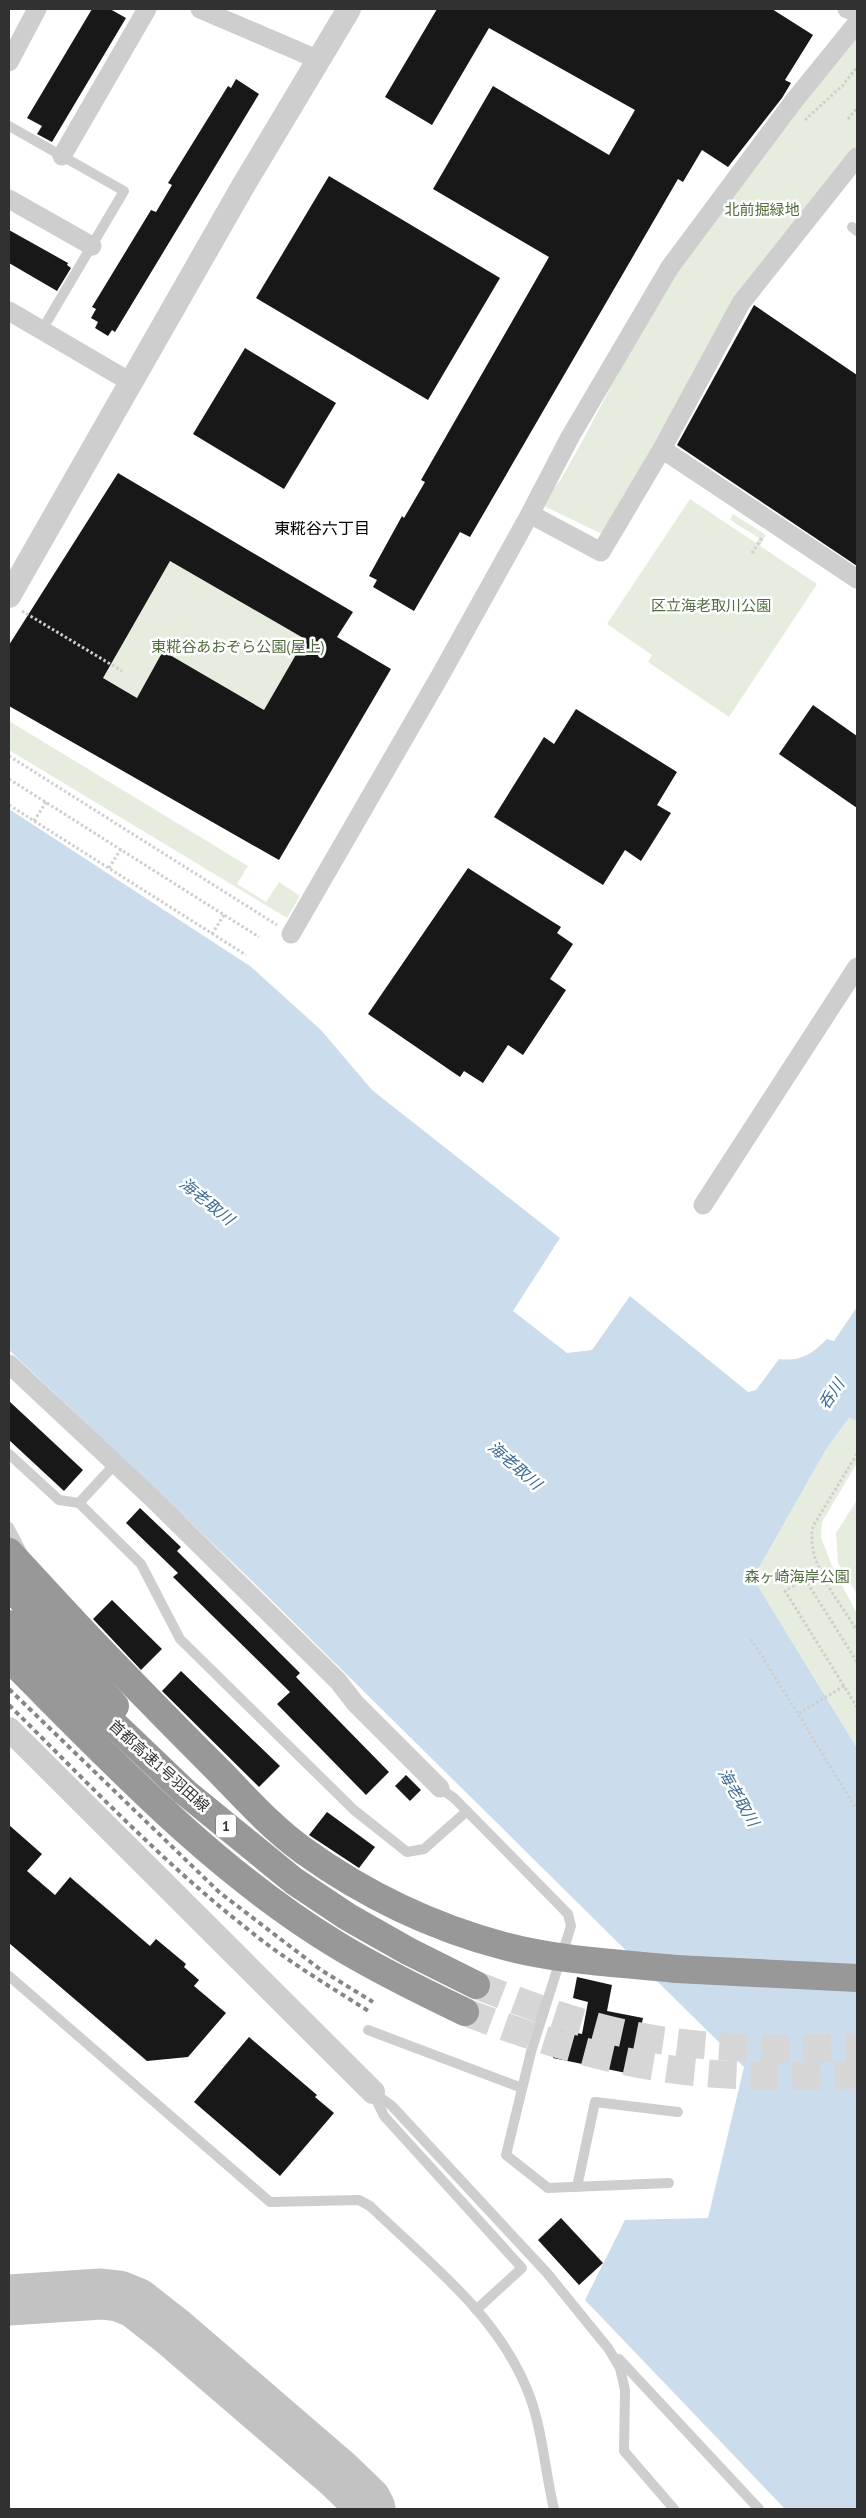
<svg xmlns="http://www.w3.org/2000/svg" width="866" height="2518" viewBox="0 0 866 2518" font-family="'PT Sans','Noto Sans JP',sans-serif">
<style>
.green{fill:#e6eddf}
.water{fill:#cbdded}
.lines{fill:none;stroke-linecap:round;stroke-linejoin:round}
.taxiway{stroke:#c2c2c2;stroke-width:51}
.building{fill:#181818;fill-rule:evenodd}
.motorway-tunnel{stroke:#d6d6d6;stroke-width:28;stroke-dasharray:28 14;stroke-linecap:butt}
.path{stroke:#cecece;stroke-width:3;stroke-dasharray:2.5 2.5;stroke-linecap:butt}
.service{stroke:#cecece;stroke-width:10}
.minor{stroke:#cecece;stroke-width:19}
.tertiary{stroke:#cecece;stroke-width:24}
.motorway{stroke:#989898;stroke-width:28}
.rail{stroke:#868686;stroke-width:4;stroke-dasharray:5 4;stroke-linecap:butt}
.motorway-bridge{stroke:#989898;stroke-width:28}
.labels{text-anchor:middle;stroke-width:5;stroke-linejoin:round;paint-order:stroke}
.shield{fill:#fff;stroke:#6f6f6f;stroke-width:1}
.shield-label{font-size:14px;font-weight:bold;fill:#313131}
.park-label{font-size:15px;fill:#506d3d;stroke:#fff}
.street-label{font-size:15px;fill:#313131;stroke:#fff}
.neighbourhood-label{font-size:16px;fill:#000;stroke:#fff}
.water-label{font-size:16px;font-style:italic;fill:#3d6c94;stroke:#fff}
</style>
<rect width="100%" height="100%" fill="#fff"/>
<g class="green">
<path d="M 857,32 L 857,147 L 797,225 L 602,534 L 540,504 L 560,481 L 584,438 L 668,278 Z"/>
<path d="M 690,499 L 756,543 L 759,538 L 730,520 L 733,514 L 766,535 L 760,546 L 817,584 L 729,717 L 648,662 L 652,655 L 607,624 Z"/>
<path d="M 170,561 L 305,639 L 264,710 L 163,652 L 137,698 L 103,678 Z"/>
<path d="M 9,721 L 248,866 L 237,884 L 266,902 L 279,882 L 300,896 L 287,918 L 9,750 Z"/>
<path d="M 849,1418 L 857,1421 L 857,1463 L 822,1522 L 821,1537 L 832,1566 L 857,1614 L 857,1748 L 753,1578 L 827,1448 Z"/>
<path d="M 857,1500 L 857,1594 L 838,1563 L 836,1533 Z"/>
</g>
<path class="water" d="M 9,809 L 250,966 L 321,1030 L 372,1090 L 560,1238 L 513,1311 L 567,1353 L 592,1350 L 630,1296 L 748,1392 L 756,1390 L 779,1359 C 800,1362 812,1354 827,1339 L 834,1341 L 857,1307 L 857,1421 L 849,1418 L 827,1448 L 753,1578 L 857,1748 L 857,2509 L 785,2509 L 585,2300 L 625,2220 L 708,2218 L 744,2067 L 252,1581 L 9,1350 Z"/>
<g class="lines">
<path class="taxiway" d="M 9,2300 L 101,2294 L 119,2296 L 136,2303 L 173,2332 L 338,2474 L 366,2501 L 370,2509"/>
</g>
<g class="building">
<path d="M 92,9 L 110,9 L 126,18 L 52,142 L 37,134 L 42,126 L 27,118 Z"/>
<path d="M 437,9 L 772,9 L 813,35 L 785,80 L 791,83 L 782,98 L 728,167 L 702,150 L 683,182 L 678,179 L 470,537 L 460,532 L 414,611 L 373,587 L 377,580 L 369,576 L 402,516 L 404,518 L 425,482 L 421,480 L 549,257 L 433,189 L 493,86 L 609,155 L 635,110 L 489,28 L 432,125 L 385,97 Z"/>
<path d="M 236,79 L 259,94 L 115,332 L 112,330 L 108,336 L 95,328 L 98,322 L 91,318 L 96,309 L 92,307 L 151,210 L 156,212 L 172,185 L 168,183 L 228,86 L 231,88 Z"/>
<path d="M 329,176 L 500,278 L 428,400 L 256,298 Z"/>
<path d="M 9,230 L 68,263 L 67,265 L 71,268 L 57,291 L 9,263 Z"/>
<path d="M 754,305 L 857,375 L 857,566 L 677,445 Z"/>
<path d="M 245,348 L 336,403 L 284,489 L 193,434 Z"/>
<path d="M 118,473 L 353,612 L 337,637 L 391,669 L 279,860 L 9,706 L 9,645 ZM 170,561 L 305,639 L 264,710 L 163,651 L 137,698 L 103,678 Z"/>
<path d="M 813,705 L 857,736 L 857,808 L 779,754 Z"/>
<path d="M 576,709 L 677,772 L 657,805 L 671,813 L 641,861 L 625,850 L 603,885 L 494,817 L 544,737 L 554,744 Z"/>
<path d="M 468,868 L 561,927 L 557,933 L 573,944 L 550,979 L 566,990 L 523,1055 L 508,1045 L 483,1083 L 464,1071 L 460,1077 L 368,1014 Z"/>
<path d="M 9,1401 L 83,1470 L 64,1491 L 9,1440 Z"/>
<path d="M 140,1508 L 181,1547 L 177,1551 L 300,1673 L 296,1677 L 389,1772 L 366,1795 L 277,1704 L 290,1692 L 173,1577 L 178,1573 L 126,1523 Z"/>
<path d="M 112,1600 L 162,1649 L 141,1670 L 93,1619 Z"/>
<path d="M 181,1671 L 280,1766 L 259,1787 L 162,1691 Z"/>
<path d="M 406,1775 L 421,1790 L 410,1801 L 395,1786 Z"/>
<path d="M 327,1812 L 375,1847 L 359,1868 L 309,1835 Z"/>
<path d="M 9,1825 L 42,1854 L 27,1871 L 55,1895 L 70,1877 L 150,1946 L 156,1939 L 186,1964 L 184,1967 L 199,1980 L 194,1986 L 226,2013 L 188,2057 L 147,2061 L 9,1943 Z"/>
<path d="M 577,1977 L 612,1985 L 607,2011 L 643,2018 L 631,2074 L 553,2058 L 559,2029 L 582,2034 L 588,2002 L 573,1998 Z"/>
<path d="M 249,2037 L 317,2095 L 315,2097 L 334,2113 L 280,2176 L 194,2102 Z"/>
<path d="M 561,2218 L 603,2263 L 579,2285 L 538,2240 Z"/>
</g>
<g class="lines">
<g class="motorway-tunnel">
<path d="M 476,1985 C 525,2004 575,2023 627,2034 C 702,2050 781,2050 857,2047"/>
<path d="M 465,2012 C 533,2038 602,2060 676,2070 C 736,2078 797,2076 857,2075"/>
</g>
<g class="path">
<path d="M 848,119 L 857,108"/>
<path d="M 805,120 L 843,85 L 857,67"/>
<path d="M 752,553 L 762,538"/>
<path d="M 22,611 L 122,671"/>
<path d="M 9,756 L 277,925"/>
<path d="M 9,779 L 259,937"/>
<path d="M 9,805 L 246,955"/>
<path d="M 34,821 L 46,802"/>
<path d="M 109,868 L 121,849"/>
<path d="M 212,934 L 224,915"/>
<path d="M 857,1454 L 813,1526 C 805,1563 839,1600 857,1631"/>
<path d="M 820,1570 L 785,1591 L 857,1707"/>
<path d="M 805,1579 L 857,1662"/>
<path d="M 751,1639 L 798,1714"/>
<path d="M 844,1686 L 798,1714 L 857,1810"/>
</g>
<g class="service">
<path d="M 9,126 L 124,191 L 42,330"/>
<path d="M 852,227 L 857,231"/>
<path d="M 9,1454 L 59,1500 L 79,1503"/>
<path d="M 116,1463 L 79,1503 L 141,1564 L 180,1639 L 354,1810 L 407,1852 L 424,1849 L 467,1811"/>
<path d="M 9,1527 L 22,1552"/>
<path d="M 440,1788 L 454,1798 L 568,1914 L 571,1926 L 531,2052 L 506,2155 L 548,2188 L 669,2183"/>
<path d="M 9,1976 L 270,2202 L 359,2200 L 370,2206 C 429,2263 501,2317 530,2397 C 543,2433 545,2472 554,2509"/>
<path d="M 368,2030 L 522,2088"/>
<path d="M 373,2092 L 392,2106 L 547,2273 L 608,2348 L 620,2368 L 625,2390 L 624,2451 L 674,2509"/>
<path d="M 373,2093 L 384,2116 L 522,2268 L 476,2310"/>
<path d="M 577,2187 L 595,2102 L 678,2112"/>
<path d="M 619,2359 L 759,2509"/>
</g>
<g class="minor">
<path d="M 200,9 L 319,60"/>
<path d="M 847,9 L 857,13"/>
<path d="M 9,62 L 37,9"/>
<path d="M 62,156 L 147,9"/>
<path d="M 9,199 L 92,246"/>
<path d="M 9,311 L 132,383"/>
<path d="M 662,449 L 857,579"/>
<path d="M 530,514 L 601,552 L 662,449 L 741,303 L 857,157"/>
<path d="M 291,934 L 440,676 L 530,514 L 570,437 L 670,267 L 793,102 L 857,23"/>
<path d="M 703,1205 L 857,967"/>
<path d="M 9,1364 L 151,1497 L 338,1681 L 355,1703 L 440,1788"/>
</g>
<g class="tertiary">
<path d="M 9,596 L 243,186 L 349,9"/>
<path d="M 9,1729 L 373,2092"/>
</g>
<g class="motorway">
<path d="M 9,1552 L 71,1619"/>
<path d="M 9,1585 L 115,1706"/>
<path d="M 9,1624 L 185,1792 L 294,1881 L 348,1917 L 408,1951 L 476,1985"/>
<path d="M 9,1658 C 111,1760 212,1869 337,1945 C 378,1970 421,1991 465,2012"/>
<path d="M 676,1969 L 857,1978"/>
</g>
<g class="rail">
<path d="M 9,1689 L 219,1892 L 321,1970 L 373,2002"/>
<path d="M 9,1705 C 87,1782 163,1863 250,1931 C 287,1961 329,1986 370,2012"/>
</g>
<path class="motorway-bridge" d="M 71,1619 C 120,1671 170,1722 221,1773 C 247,1800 273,1829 304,1851 C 364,1894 432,1927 504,1946 C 560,1961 619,1963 676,1969"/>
</g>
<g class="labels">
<rect class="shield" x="216" y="1814.5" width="20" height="23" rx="4"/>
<g class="shield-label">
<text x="226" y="1831">1</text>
</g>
<g class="park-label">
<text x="762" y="215">北前掘緑地</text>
<text x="711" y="611">区立海老取川公園</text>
<text x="238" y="652">東糀谷あおぞら公園(屋上)</text>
<text x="797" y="1582">森ヶ崎海岸公園</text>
</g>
<g class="street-label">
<text transform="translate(159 1766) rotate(42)" y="5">首都高速1号羽田線</text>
</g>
<g class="neighbourhood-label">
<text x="322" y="534">東糀谷六丁目</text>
</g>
<g class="water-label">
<text transform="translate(207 1201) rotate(39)" y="6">海老取川</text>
<text transform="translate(831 1394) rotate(-56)" y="6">呑川</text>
<text transform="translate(515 1465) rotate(41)" y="6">海老取川</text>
<text transform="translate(739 1797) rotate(60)" y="6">海老取川</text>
</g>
</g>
<rect width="866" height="2518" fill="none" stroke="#313131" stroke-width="20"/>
</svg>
